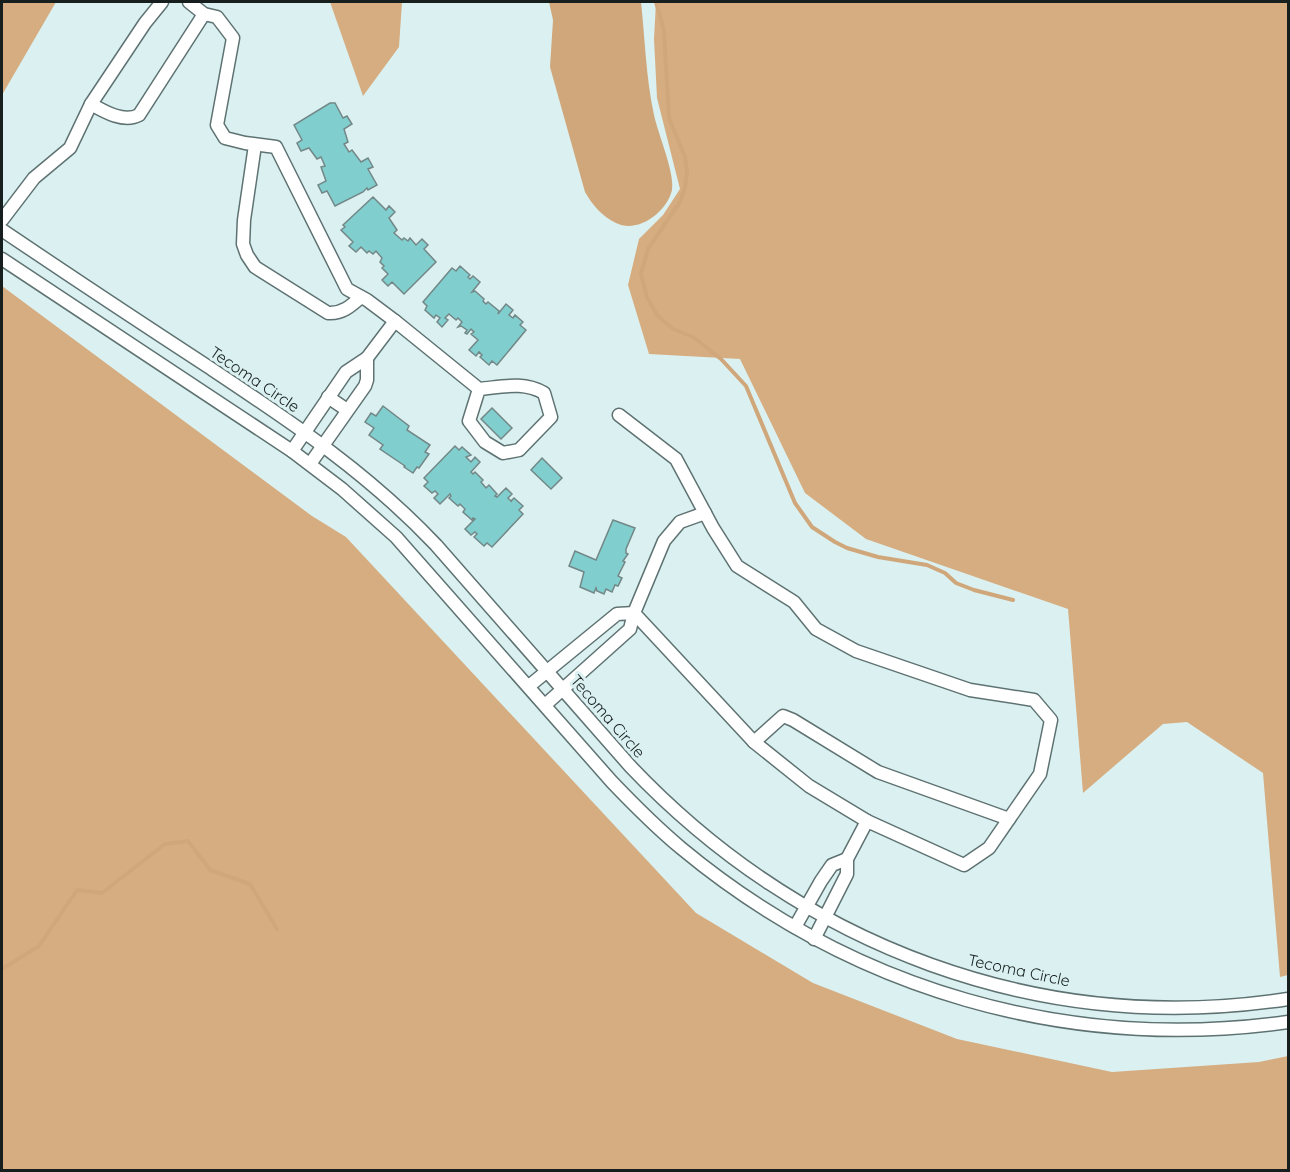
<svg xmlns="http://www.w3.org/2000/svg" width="1290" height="1172" viewBox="0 0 1290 1172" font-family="Quicksand,sans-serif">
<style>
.forest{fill:#d6ad81}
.water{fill:#d0a77b}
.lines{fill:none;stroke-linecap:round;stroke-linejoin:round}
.stream{stroke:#d0a77b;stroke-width:4}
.building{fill:#81cecf;stroke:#738787;stroke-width:1.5}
.minor-casing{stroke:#5f7272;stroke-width:15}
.minor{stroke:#fff;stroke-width:12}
.labels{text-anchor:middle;stroke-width:6;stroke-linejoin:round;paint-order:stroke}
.street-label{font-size:16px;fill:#161e1e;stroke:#dbf1f1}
</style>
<rect width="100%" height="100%" fill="#dbf1f1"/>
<g class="forest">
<path d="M 2,2 L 56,2 L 2,95 Z"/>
<path d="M 330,2 L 402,2 L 399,47 L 363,96 Z"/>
<path d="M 656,2 L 1288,2 L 1288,975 L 1280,977 L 1263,773 L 1187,722 L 1163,724 L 1083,793 L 1068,609 L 866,539 L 805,493 L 740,359 L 649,354 L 628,285 L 639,239 L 663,215 L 680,189 L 657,98 L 654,39 Z"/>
<path d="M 2,286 L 312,516 L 346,537 L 696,913 L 813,983 L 957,1039 L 1112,1072 L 1259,1062 L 1288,1056 L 1288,1170 L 2,1170 Z"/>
</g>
<path class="water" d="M 549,2 L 641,2 C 645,39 646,78 654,115 C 658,134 675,173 672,190 C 667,212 638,234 616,223 C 602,216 593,206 585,192 L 550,67 L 553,20 Z"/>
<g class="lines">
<g class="stream">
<path d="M 656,2 L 664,31 L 669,118 L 685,157 L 687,172 L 685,187 L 680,202 L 648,249 L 641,274 L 647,297 L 657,315 L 673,329 L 693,337 L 721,359 L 746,386 L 795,503 L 812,527 L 835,542 L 847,548 L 878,557 L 927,565 L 945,573 L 956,583 L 974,590 L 1013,600"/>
<path d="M 2,969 L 39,946 L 77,890 L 102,893 L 165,844 L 188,841 L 210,870 L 250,884 L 277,929"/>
</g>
</g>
<g class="building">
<path d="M 330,103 L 335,103 L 343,118 L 347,116 L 352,124 L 344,129 L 348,142 L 344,144 L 349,152 L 352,150 L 361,162 L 368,158 L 373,167 L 368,169 L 377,185 L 368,190 L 367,188 L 363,192 L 335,206 L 327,191 L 322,193 L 318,185 L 326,181 L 321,167 L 325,166 L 321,157 L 317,159 L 309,148 L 301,151 L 297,143 L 302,140 L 294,125 Z"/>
<path d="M 373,197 L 386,210 L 389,206 L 395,212 L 389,218 L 397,230 L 394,233 L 402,240 L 404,238 L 408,241 L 410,238 L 416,245 L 422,239 L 428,245 L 424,249 L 436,262 L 404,294 L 392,282 L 388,286 L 382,280 L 388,274 L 382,268 L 384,266 L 380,262 L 382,258 L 376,251 L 373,254 L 369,251 L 367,253 L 361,247 L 356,252 L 349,246 L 353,242 L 341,230 L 345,227 L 343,225 Z"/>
<path d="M 460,266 L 470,275 L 468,277 L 470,279 L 473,276 L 480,282 L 472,292 L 475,291 L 484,299 L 483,301 L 486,304 L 488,302 L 499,311 L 498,314 L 506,304 L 513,310 L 509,315 L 513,318 L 515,315 L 523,322 L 520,325 L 526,330 L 497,365 L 492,361 L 489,365 L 480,357 L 482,355 L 479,352 L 476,356 L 469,350 L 478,340 L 471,334 L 474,332 L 471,329 L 467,334 L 465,333 L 467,330 L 461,326 L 458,327 L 462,322 L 458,318 L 456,320 L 449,314 L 445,318 L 448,320 L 442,327 L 437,322 L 440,318 L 436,315 L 434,318 L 425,310 L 427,306 L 423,302 L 452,268 L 456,271 Z"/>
<path d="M 383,406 L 409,426 L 407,430 L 430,445 L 425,452 L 429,454 L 419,468 L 417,467 L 413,473 L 404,467 L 405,466 L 380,449 L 383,445 L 369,435 L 374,428 L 365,422 L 371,413 L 376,416 Z"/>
<path d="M 492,408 L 512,428 L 501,439 L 481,419 Z"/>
<path d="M 455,446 L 459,450 L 462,447 L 471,455 L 466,457 L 471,462 L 475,457 L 480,462 L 471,472 L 473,474 L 475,472 L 483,480 L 481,482 L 486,488 L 489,485 L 497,494 L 495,496 L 497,497 L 506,488 L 512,494 L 508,498 L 512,502 L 511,501 L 514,498 L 523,506 L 519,510 L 523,514 L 492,547 L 487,543 L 484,546 L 474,537 L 477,534 L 475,532 L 471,535 L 465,529 L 475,519 L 473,518 L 472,520 L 463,512 L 465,509 L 460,504 L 458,506 L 449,498 L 451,496 L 450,494 L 440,504 L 434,498 L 438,494 L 435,491 L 432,493 L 424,486 L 428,482 L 424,478 Z"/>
<path d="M 542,458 L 562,478 L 551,489 L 531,470 Z"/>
<path d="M 613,520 L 635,528 L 626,549 L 626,553 L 628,554 L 623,561 L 625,562 L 618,576 L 622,578 L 618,586 L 615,585 L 612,592 L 606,589 L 604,594 L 597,591 L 596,588 L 594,593 L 580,587 L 584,572 L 569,566 L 575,551 L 596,560 Z"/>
</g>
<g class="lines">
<defs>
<g id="minor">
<path d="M 162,2 L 145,23 L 91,104 C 105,112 124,123 139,115 L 204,14"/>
<path d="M 189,2 L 204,14 L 217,17 L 233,38 L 217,125 L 225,138 L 245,143 L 276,147 L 347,289 L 367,300 L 395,321 L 367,358 L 346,372 L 292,451"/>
<path d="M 255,145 L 244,220 L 243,244 L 247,255 L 255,267 L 328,313 C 342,314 351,306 361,297"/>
<path d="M 2,220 L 34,178 L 70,148 L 91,104"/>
<path d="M 2,230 C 70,276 138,321 207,366 C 291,422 366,471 436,545 L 630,766 C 802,947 1040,1037 1288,999"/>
<path d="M 2,259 L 292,451 L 342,489 L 396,537 L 612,782 C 634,805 657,828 681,848 C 852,990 1068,1053 1288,1022"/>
<path d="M 395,321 L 479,389 C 502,387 523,381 544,393 L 551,417 L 519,450 L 503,453 L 485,442 L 469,421 L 479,389"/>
<path d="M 328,397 L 347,410"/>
<path d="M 619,415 L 676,459 L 713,528 L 737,566 L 794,602 L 816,629 L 856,651 L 970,690 L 1034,700 L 1051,720 L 1040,774 L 989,848 L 964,865 L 867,821 L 847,859 L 847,874 L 814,939"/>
<path d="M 310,464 L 365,386 L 367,380 L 367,358"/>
<path d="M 705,513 L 680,522 L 664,541 L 634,613 L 754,742 L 783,716 L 793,720 L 878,772 L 1009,819"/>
<path d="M 529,686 L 617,614 L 634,613 L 630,629 L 545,705"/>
<path d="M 754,742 L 809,786 L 867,821"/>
<path d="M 795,927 L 821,881 L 832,865 L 847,859"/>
</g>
</defs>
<use href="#minor" class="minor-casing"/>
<use href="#minor" class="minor"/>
</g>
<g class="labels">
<g class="street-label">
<text transform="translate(255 379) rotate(34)" y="6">Tecoma Circle</text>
<text transform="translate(608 716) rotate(49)" y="6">Tecoma Circle</text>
<text transform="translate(1019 970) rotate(12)" y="6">Tecoma Circle</text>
</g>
</g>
<rect width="1290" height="1172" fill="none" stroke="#161e1e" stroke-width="6"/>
</svg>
